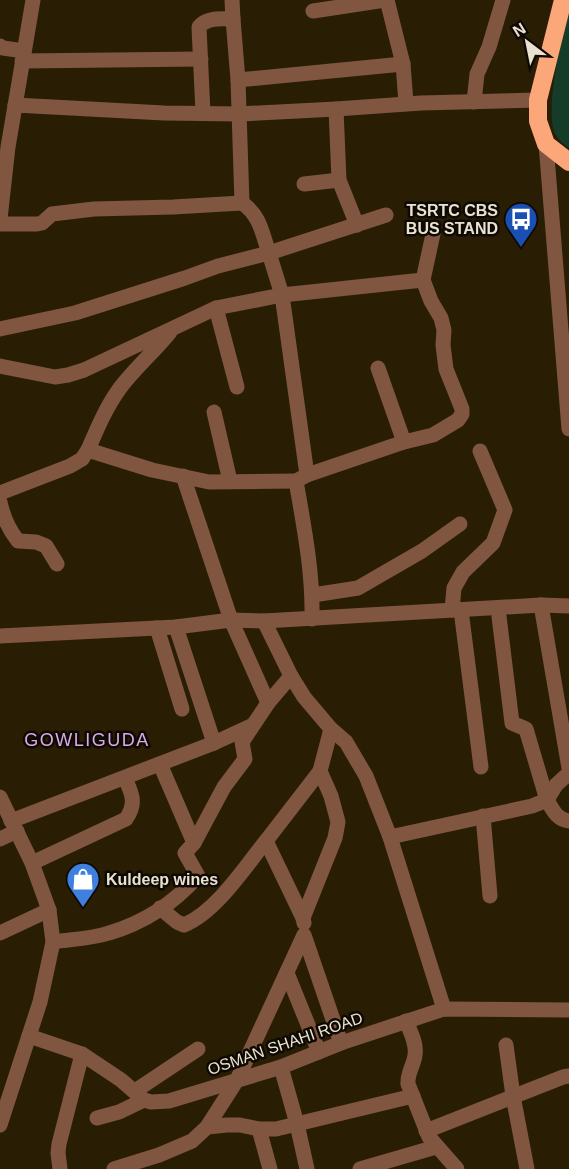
<svg xmlns="http://www.w3.org/2000/svg" width="569" height="1169" viewBox="0 0 569 1169" font-family="Helvetica,sans-serif">
<style>
.green{fill:#153c28}
.lines{fill:none;stroke-linecap:round;stroke-linejoin:round}
.minor{stroke:#805640;stroke-width:15}
.highway{stroke:#fba77a;stroke-width:18}
.labels{text-anchor:middle;stroke-width:5;stroke-linejoin:round;paint-order:stroke}
.poi-label{font-size:16px;font-weight:bold;fill:#e9e2d2;stroke:#0e0902;text-anchor:end}
.street-label{font-size:16px;fill:#e9e2d2;stroke:#0e0902}
.neighbourhood-label{font-size:18px;letter-spacing:1.5px;fill:#dbaae8;stroke:#0e0902}
</style>
<rect width="100%" height="100%" fill="#291e03"/>
<path class="green" d="M 569,1 L 569,148 C 564,144 559,141 556,135 C 543,111 564,30 569,1 Z"/>
<g class="lines">
<g class="minor">
<path d="M 387,0 L 403,64 L 406,103"/>
<path d="M 313,11 L 385,0"/>
<path d="M 233,19 L 238,80 L 242,203 C 260,215 262,233 269,253 L 386,215"/>
<path d="M 0,46 L 3,48 L 24,51"/>
<path d="M 22,61 L 201,59"/>
<path d="M 238,80 L 403,64"/>
<path d="M 474,102 L 477,74 L 489,47 L 503,0"/>
<path d="M 15,105 L 164,113 L 239,114 L 336,109 L 421,103 L 538,100"/>
<path d="M 336,109 L 339,180 L 357,225"/>
<path d="M 203,113 L 199,27 C 207,17 221,19 233,19 L 232,0"/>
<path d="M 546,144 L 569,429"/>
<path d="M 304,184 L 339,180"/>
<path d="M 0,219 L 8,147 L 33,0"/>
<path d="M 0,224 L 37,224 L 42,223 L 52,214 L 94,209 L 173,207 L 242,203"/>
<path d="M 216,308 L 237,387"/>
<path d="M 0,329 L 75,313 L 185,278 L 218,266 L 269,253 L 282,295 L 307,475"/>
<path d="M 0,366 L 55,377 L 68,375 L 84,370 L 216,308 L 282,295 L 423,280"/>
<path d="M 378,368 L 404,442"/>
<path d="M 214,412 L 230,481"/>
<path d="M 88,450 C 97,429 106,407 120,388 C 135,368 154,352 170,332"/>
<path d="M 183,476 L 231,620 L 268,703"/>
<path d="M 0,493 L 70,466 L 82,459 L 88,450 L 152,470 L 209,482 L 296,481"/>
<path d="M 0,502 C 3,516 9,530 18,541 L 36,542 L 46,546 L 57,564"/>
<path d="M 313,595 L 358,588 L 422,551 L 460,524"/>
<path d="M 541,605 L 569,768"/>
<path d="M 452,610 L 454,588 L 463,572 L 493,543 L 505,510 L 480,451"/>
<path d="M 461,610 L 481,767"/>
<path d="M 312,619 C 313,572 304,527 296,481 L 307,475 L 404,442 L 433,435 L 458,420 L 462,414 L 462,409 L 446,369 L 443,345 L 444,330 L 441,318 L 431,301 L 423,280 L 433,234"/>
<path d="M 264,621 L 291,676 L 304,697 L 331,729 L 346,742 L 366,776 L 390,837 L 444,1009"/>
<path d="M 176,627 L 214,743"/>
<path d="M 157,628 L 182,709"/>
<path d="M 0,636 L 176,627 L 231,620 L 264,621 L 541,605 L 569,606"/>
<path d="M 160,764 L 194,843"/>
<path d="M 569,773 L 556,785 L 547,800 C 553,810 557,820 569,821"/>
<path d="M 0,797 L 32,863 L 49,910 L 53,942 L 40,1002 L 0,1125"/>
<path d="M 483,816 L 490,896"/>
<path d="M 11,821 L 214,743 L 253,725"/>
<path d="M 390,837 L 532,806 L 547,800 L 526,729 L 512,723 L 498,608"/>
<path d="M 0,839 L 17,831"/>
<path d="M 32,863 L 126,819 C 137,803 132,794 125,778"/>
<path d="M 160,908 L 177,922 L 184,925 C 216,912 245,867 266,841"/>
<path d="M 303,918 L 266,841 L 320,771 L 331,729"/>
<path d="M 304,923 L 303,918 L 335,838 L 338,822 L 331,796 L 320,771"/>
<path d="M 0,933 L 49,910"/>
<path d="M 53,942 C 71,939 91,939 109,933 C 143,923 174,903 198,876 L 185,853 L 194,843 L 224,787 L 245,759 L 242,742 L 268,703 L 291,676"/>
<path d="M 287,973 L 319,1052"/>
<path d="M 406,1021 C 410,1031 417,1043 415,1055 C 414,1065 407,1073 408,1084 L 429,1137 L 457,1169"/>
<path d="M 29,1036 L 82,1054 L 121,1080 L 144,1100 L 151,1102 L 169,1101 L 281,1067 L 341,1043 L 444,1009 L 569,1010"/>
<path d="M 506,1045 L 513,1096 L 527,1169"/>
<path d="M 281,1067 L 297,1124 L 307,1169"/>
<path d="M 135,1091 L 198,1049"/>
<path d="M 97,1118 L 119,1112 L 144,1100"/>
<path d="M 207,1127 L 227,1125 L 240,1125 L 259,1129 L 276,1129 L 413,1096"/>
<path d="M 259,1129 L 270,1169"/>
<path d="M 426,1131 L 563,1077 L 569,1076"/>
<path d="M 60,1169 L 58,1153 L 59,1144 L 82,1054"/>
<path d="M 114,1169 L 159,1155 L 192,1141 L 207,1127 L 237,1080 L 304,935 L 341,1043"/>
<path d="M 360,1169 L 436,1147"/>
</g>
<path class="highway" d="M 563,0 L 538,100 L 538,121 L 546,144 L 569,162"/>
</g>
<defs>
<symbol id="bus-pin" viewBox="-11 -11 22 30"><path d="M0 17L-7.5 6A9.5 9.5 0 1 1 7.5 6Z" fill="#1a4fb4" stroke="#0e0902"/><path d="M-5-6H5V4H4V6H2V4H-2V6H-4V4H-5ZM-3.5-4V0h7V-4ZM-3.5 1.2v1.5H-2V1.2ZM2 1.2v1.5H3.5V1.2Z" fill="#fff"/></symbol>
<symbol id="shop-pin" viewBox="-11 -11 22 30"><path d="M0 17L-7.5 6A9.5 9.5 0 1 1 7.5 6Z" fill="#3f7fe0" stroke="#0e0902"/><path d="M-5-2.5h2.3a2.7 3.5 0 0 1 5.4 0H5L5.5 6h-11ZM-1.5-2.5h3a1.5 2.3 0 0 0-3 0Z" fill="#fff"/></symbol>
</defs>
<g fill-rule="evenodd">
<use href="#bus-pin" x="502" y="200" width="38" height="52"/>
<use href="#shop-pin" x="64" y="860" width="38" height="52"/>
</g>
<g class="labels">
<g class="poi-label">
<text x="498" y="216">TSRTC CBS<tspan x="498" dy="18">BUS STAND</tspan></text>
<text x="106" y="885" text-anchor="start">Kuldeep wines</text>
</g>
<g class="street-label">
<text transform="translate(285 1043) rotate(-19)" y="6">OSMAN SHAHI ROAD</text>
</g>
<g class="neighbourhood-label">
<text x="87" y="746">GOWLIGUDA</text>
</g>
</g>
<g transform="translate(527 42) rotate(328)" stroke="#0e0902" stroke-width="4.5" paint-order="stroke">
<path d="M0-4.5L10 22L0 15L-10 22Z" fill="#e9e2d2"/>
<text y="-9" font-size="16" font-weight="bold" text-anchor="middle" fill="#e9e2d2">N</text>
</g>
</svg>
